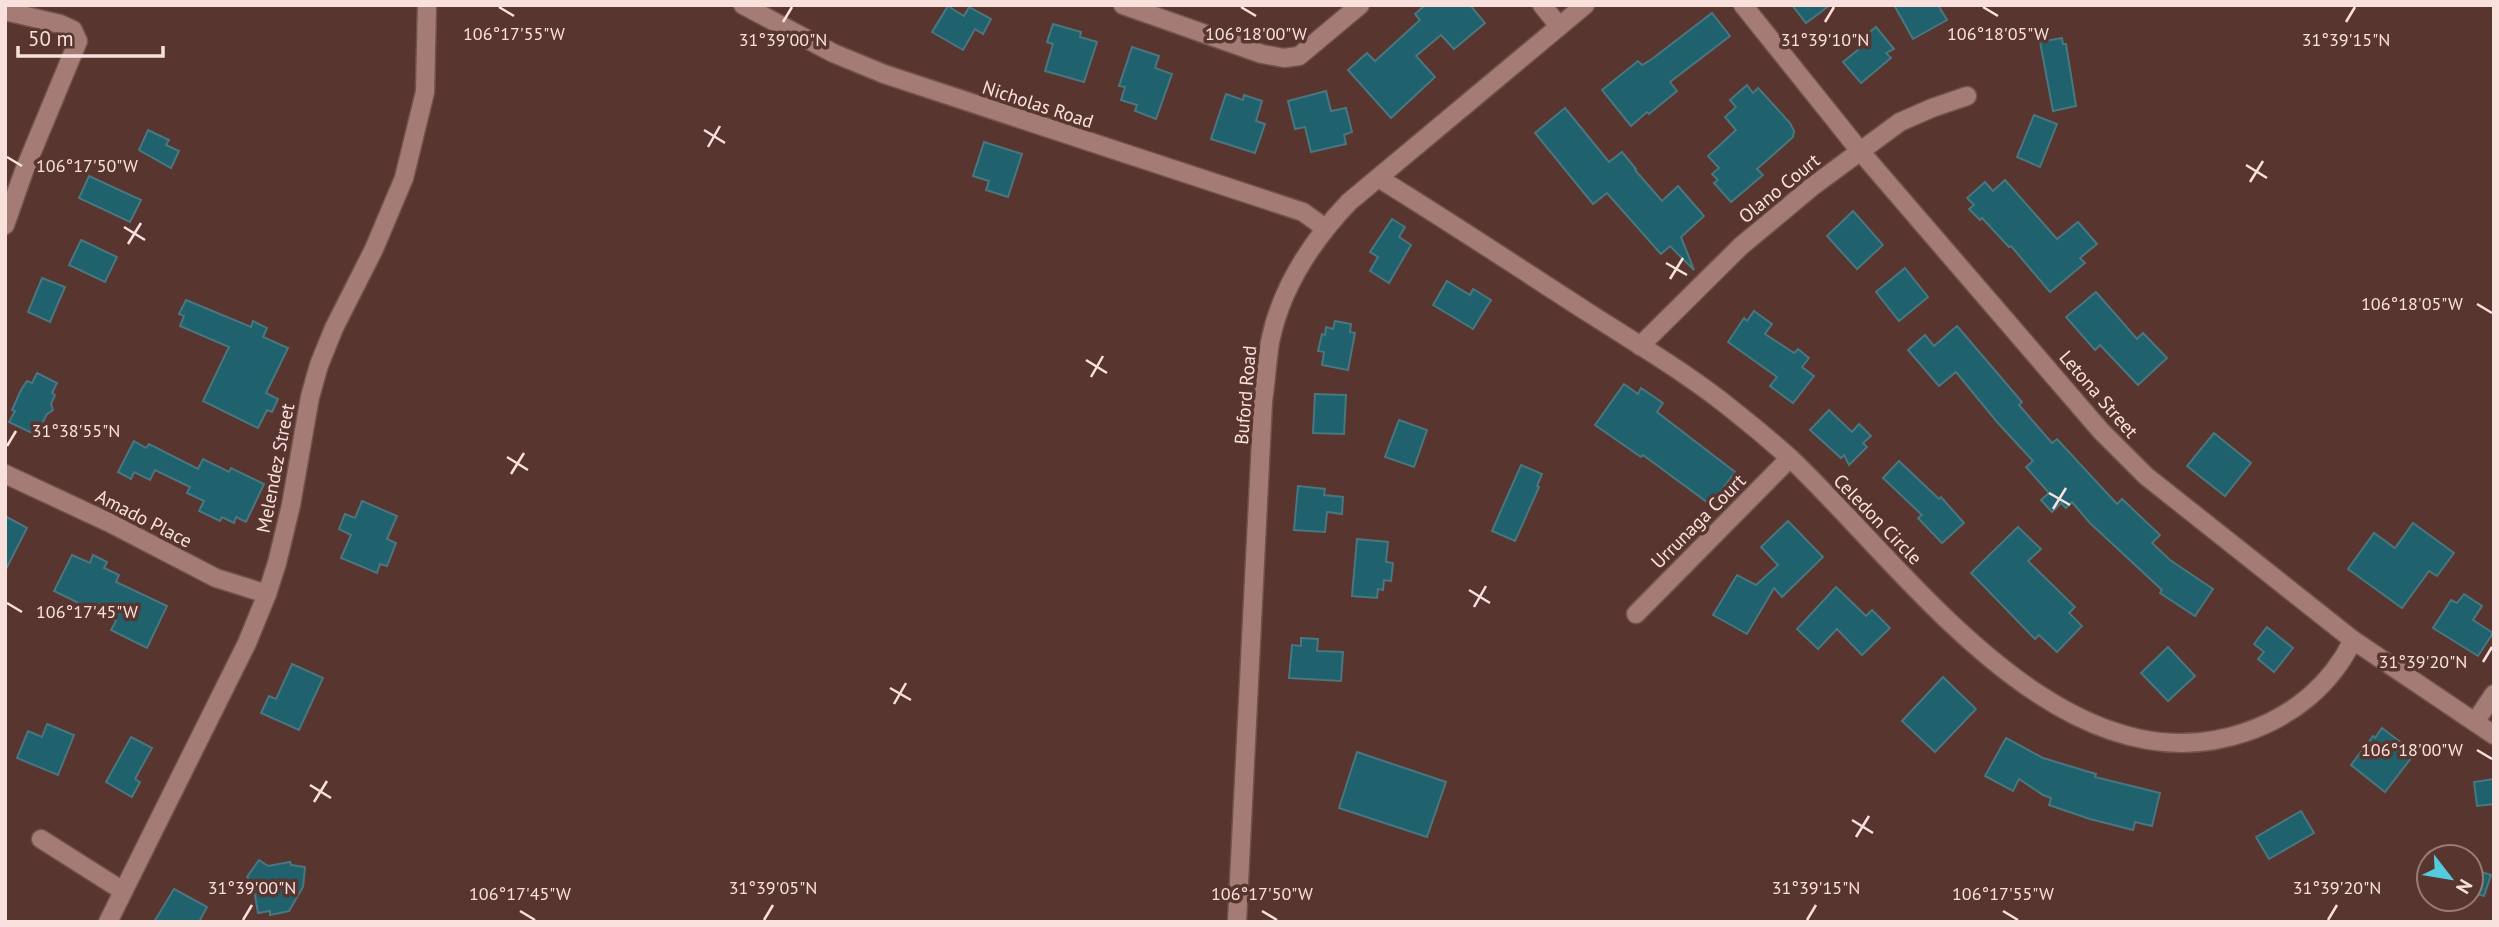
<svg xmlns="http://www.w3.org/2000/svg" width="2499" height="927" viewBox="0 0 2499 927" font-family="'PT Sans',sans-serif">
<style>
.building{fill:#1f616c;stroke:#49767f;stroke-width:2}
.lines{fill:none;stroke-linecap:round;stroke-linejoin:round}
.minor-casing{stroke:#71534e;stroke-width:21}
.minor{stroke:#a57c75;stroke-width:18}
.ticks{fill:none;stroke:#f8e1dd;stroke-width:2.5}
.labels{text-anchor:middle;stroke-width:7;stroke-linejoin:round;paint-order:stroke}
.street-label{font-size:19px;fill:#f8e1dd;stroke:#58352f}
.ticks-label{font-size:18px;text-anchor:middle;fill:#f8e1dd;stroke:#58352f;stroke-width:7;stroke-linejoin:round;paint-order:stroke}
</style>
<rect width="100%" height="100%" fill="#58352f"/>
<g class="building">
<path d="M 1425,5 L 1470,5 L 1485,23 L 1454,49 L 1441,35 L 1416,56 L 1435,77 L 1391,118 L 1348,70 L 1367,53 L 1375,61 L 1420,20 L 1415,14 Z"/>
<path d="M 1792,5 L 1830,5 L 1806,23 Z"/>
<path d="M 1894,5 L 1938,5 L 1947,20 L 1913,39 Z"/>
<path d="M 948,6 L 964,16 L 969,7 L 991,19 L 983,34 L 975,29 L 963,50 L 932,32 Z"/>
<path d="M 1712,13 L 1730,36 L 1670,82 L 1677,91 L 1649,114 L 1647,112 L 1631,126 L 1602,90 L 1638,61 L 1642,65 L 1652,59 Z"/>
<path d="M 1053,24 L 1081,32 L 1080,37 L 1097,42 L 1084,82 L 1045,71 L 1053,44 L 1047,42 Z"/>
<path d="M 1876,27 L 1894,49 L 1886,53 L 1891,58 L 1861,83 L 1843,62 L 1864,45 L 1860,40 Z"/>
<path d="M 2062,38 L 2063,44 L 2066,44 L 2076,106 L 2053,111 L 2040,42 Z"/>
<path d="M 1132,47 L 1159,56 L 1155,68 L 1172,74 L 1156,119 L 1135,111 L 1137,105 L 1121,100 L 1125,87 L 1119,86 Z"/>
<path d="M 1747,85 L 1753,93 L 1758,88 L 1790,123 L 1794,131 L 1793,137 L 1757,169 L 1763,175 L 1731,202 L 1714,183 L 1718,180 L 1712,174 L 1719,168 L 1708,156 L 1736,130 L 1725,117 L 1736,107 L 1730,100 Z"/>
<path d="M 1326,91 L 1331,111 L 1346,108 L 1352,132 L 1344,135 L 1346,144 L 1311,152 L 1305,127 L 1295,129 L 1288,101 Z"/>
<path d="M 1226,94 L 1243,100 L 1244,95 L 1262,101 L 1256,121 L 1265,124 L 1255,153 L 1211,139 Z"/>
<path d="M 1565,108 L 1609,162 L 1622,152 L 1636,169 L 1635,170 L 1662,201 L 1678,186 L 1704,216 L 1681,237 L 1694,270 L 1670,246 L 1661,254 L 1607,193 L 1593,204 L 1535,133 Z"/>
<path d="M 2034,115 L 2057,124 L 2040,167 L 2017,157 Z"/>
<path d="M 148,130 L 169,140 L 166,145 L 179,151 L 171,168 L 139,150 Z"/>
<path d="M 984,142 L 1022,154 L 1008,197 L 986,190 L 989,181 L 973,176 Z"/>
<path d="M 89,176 L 141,200 L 130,222 L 79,198 Z"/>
<path d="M 2005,180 L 2057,239 L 2078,222 L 2097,244 L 2080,258 L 2085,263 L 2050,292 L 2011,246 L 2009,247 L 1982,218 L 1980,220 L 1969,209 L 1974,205 L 1967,198 L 1985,182 L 1993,191 Z"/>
<path d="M 1853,211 L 1883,245 L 1857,269 L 1827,236 Z"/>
<path d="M 1392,219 L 1405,227 L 1399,237 L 1411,245 L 1389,283 L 1370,271 L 1378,257 L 1370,252 Z"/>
<path d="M 81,240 L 117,257 L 105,282 L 69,265 Z"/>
<path d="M 1905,268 L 1928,297 L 1899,321 L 1876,292 Z"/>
<path d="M 42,278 L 65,287 L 50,322 L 28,312 Z"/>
<path d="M 1447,281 L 1470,295 L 1473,289 L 1491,300 L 1473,329 L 1433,305 Z"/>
<path d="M 2096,292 L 2137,339 L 2143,333 L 2167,358 L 2138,385 L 2100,345 L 2095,350 L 2066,317 Z"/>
<path d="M 186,300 L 251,327 L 253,321 L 267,328 L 263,337 L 288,348 L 266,393 L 278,399 L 272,412 L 267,410 L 258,428 L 203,401 L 229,347 L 180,326 L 184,316 L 179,314 Z"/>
<path d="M 1754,311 L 1772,324 L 1765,334 L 1794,353 L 1798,349 L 1809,358 L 1802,367 L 1814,376 L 1793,403 L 1770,386 L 1777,377 L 1728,342 L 1744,318 L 1747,321 Z"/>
<path d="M 1335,321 L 1351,324 L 1350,332 L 1355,333 L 1348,370 L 1322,365 L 1324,352 L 1318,351 L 1322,334 L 1325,335 L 1326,327 L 1333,329 Z"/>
<path d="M 1957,326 L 2022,402 L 2019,405 L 2052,443 L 2057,439 L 2117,504 L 2122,499 L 2160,535 L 2152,543 L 2170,560 L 2213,589 L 2195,616 L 2160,593 L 2162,590 L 2090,523 L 2072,502 L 2066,508 L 2061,503 L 2052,512 L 2041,500 L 2049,493 L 2026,467 L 2033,461 L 1997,422 L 1956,372 L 1939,386 L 1908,350 L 1925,335 L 1934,346 Z"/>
<path d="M 37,373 L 57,383 L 52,393 L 55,395 L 51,404 L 53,410 L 47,414 L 36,435 L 9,422 L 15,411 L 12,410 L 21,390 L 27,381 L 32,383 Z"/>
<path d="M 1624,384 L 1638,394 L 1641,388 L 1663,403 L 1657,412 L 1735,472 L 1711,505 L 1643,455 L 1641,457 L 1595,425 Z"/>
<path d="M 1315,394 L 1346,395 L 1344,434 L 1313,433 Z"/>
<path d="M 1829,410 L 1852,432 L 1859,424 L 1871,436 L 1863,443 L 1867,447 L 1849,465 L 1844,455 L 1841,458 L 1810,430 Z"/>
<path d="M 1399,420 L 1427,430 L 1414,467 L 1385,457 Z"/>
<path d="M 2214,433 L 2251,463 L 2225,496 L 2187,466 Z"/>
<path d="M 134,441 L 146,448 L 149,444 L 198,469 L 203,459 L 229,472 L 231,468 L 264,484 L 246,522 L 236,517 L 234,523 L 222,517 L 220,521 L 199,511 L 204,501 L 187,493 L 190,487 L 155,470 L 150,480 L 134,472 L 131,479 L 118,472 Z"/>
<path d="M 1899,461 L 1939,499 L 1941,497 L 1964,523 L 1942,543 L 1918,518 L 1922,515 L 1883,478 Z"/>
<path d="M 1521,465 L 1542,474 L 1537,486 L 1539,487 L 1515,541 L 1492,531 Z"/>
<path d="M 1298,486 L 1325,489 L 1324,495 L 1343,497 L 1342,514 L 1327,512 L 1325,532 L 1294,530 Z"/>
<path d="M 362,501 L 397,516 L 387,539 L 396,543 L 387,566 L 380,564 L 377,573 L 341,558 L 351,535 L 339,529 L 345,514 L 355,518 Z"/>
<path d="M 5,516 L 27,528 L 5,571 Z"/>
<path d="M 1788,521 L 1823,557 L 1782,597 L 1774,588 L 1747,634 L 1713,615 L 1737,575 L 1756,585 L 1778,565 L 1761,547 Z"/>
<path d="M 2413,523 L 2454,553 L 2437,576 L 2429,571 L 2402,608 L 2348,569 L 2374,533 L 2395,548 Z"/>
<path d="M 2018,527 L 2041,549 L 2028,561 L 2075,607 L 2069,613 L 2082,626 L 2057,652 L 2039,635 L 2035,639 L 1971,573 Z"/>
<path d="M 1357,539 L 1388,542 L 1386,562 L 1393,563 L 1391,581 L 1384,580 L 1383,590 L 1378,589 L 1377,598 L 1352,596 Z"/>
<path d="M 72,555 L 90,563 L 93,555 L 107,562 L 104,568 L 119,575 L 116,582 L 167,606 L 147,648 L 111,630 L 116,621 L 54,591 Z"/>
<path d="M 1836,587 L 1866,616 L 1872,610 L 1890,628 L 1862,655 L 1837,629 L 1818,649 L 1797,629 Z"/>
<path d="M 2464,594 L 2482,606 L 2473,620 L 2493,633 L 2478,656 L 2433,628 L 2451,600 L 2457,603 Z"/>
<path d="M 2267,627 L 2293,648 L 2274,672 L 2258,659 L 2264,652 L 2254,644 Z"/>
<path d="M 1301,638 L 1318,639 L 1317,651 L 1343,652 L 1341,681 L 1289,678 L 1292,645 L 1301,646 Z"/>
<path d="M 2168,647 L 2195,676 L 2168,701 L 2141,673 Z"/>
<path d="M 292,664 L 323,678 L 299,730 L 261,713 L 269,696 L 276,699 Z"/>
<path d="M 1943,677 L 1976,709 L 1935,752 L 1902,721 Z"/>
<path d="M 47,724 L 74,735 L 58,775 L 17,758 L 28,731 L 42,737 Z"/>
<path d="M 2382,728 L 2415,753 L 2385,792 L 2351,765 L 2373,736 L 2375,738 Z"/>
<path d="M 131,737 L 152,748 L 135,779 L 140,782 L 132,797 L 106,782 Z"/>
<path d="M 2006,738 L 2043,758 L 2096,774 L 2095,777 L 2160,793 L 2152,826 L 2135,822 L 2133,830 L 2090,819 L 2049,805 L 2051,798 L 2043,795 L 2019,779 L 2013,791 L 1985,776 Z"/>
<path d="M 1357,752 L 1446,782 L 1427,837 L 1339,808 Z"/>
<path d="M 2494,779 L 2494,804 L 2477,806 L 2474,782 Z"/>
<path d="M 2301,811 L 2314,833 L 2269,859 L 2256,837 Z"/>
<path d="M 259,860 L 268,866 L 290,862 L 291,865 L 305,867 L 303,887 L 289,911 L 270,915 L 270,911 L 258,913 L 253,884 L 247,877 Z"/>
<path d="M 2471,869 L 2491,875 L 2484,896 L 2471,892 Z"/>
<path d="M 174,889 L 207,907 L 199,922 L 154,922 Z"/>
</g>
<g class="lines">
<defs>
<g id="minor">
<path d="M 743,5 L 833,53 L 884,74 L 1303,212 L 1325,228"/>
<path d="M 1123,5 L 1262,54 L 1284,58 L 1299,56 L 1360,5"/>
<path d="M 1542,5 L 1559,26"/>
<path d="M 1743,5 L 1860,151 L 2101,431 L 2146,476 L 2353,640 L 2494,735"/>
<path d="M 5,11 L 60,24 L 73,30 L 78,41 L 24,171 L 5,225"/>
<path d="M 1380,179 C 1450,222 1519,268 1589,313 C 1637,344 1689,374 1734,411 C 1753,426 1772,442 1790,458 C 1905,566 2061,796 2246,732 C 2293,716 2331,685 2353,640"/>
<path d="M 1640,346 L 1741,246 L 1813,186 L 1900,122 L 1932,108 L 1967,96"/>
<path d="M 5,474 L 110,523 L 216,578 L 267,594"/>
<path d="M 1636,614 L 1790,458"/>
<path d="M 2475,722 L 2494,694"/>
<path d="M 41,839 L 123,891"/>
<path d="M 108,922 L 247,643 L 267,594 L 277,563 L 291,505 L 310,397 L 319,365 L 334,328 L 374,249 L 404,178 L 425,92 L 427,5"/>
<path d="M 1237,922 L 1263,401 C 1266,381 1267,361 1270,342 C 1281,287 1312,241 1349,202 L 1585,5"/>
</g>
</defs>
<use href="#minor" class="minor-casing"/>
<use href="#minor" class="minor"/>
</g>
<path class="ticks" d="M 499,7 L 514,16M 1241,7 L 1256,16M 1983,7 L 1998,16M 783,22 L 792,7M 1825,22 L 1834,7M 2346,22 L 2355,7M 704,130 L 725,143M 708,147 L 720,126M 7,157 L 22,166M 2246,165 L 2267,178M 2250,182 L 2263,161M 124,227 L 145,240M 128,244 L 141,223M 1666,263 L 1687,275M 1670,279 L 1683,258M 2477,304 L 2492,313M 1086,360 L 1107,373M 1091,377 L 1103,356M 7,446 L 16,431M 507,457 L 528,470M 511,474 L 524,453M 2049,493 L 2070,505M 2053,509 L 2066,488M 1469,590 L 1490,603M 7,603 L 22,612M 1474,607 L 1486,586M 2483,662 L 2492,647M 890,688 L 911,700M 894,704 L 906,683M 2477,750 L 2492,759M 310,785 L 331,798M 314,802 L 327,781M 1852,820 L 1873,833M 1856,837 L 1869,816M 520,911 L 535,920M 1262,911 L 1277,920M 2003,911 L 2018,920M 243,920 L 252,905M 764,920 L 773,905M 1807,920 L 1816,905M 2328,920 L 2337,905"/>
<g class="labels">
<g class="street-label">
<text transform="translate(1038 104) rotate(18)" y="7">Nicholas Road</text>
<text transform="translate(1779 188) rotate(-39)" y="7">Olano Court</text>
<text transform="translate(2099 394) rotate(49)" y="7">Letona Street</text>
<text transform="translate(1245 395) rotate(-85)" y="7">Buford Road</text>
<text transform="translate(275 468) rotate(-79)" y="7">Melendez Street</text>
<text transform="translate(144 518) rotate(27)" y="7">Amado Place</text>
<text transform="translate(1878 519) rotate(46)" y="7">Celedon Circle</text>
<text transform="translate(1698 521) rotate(-45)" y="7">Urrunaga Court</text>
</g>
</g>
<g class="ticks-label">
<text x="514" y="40">106°17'55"W</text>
<text x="1256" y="40">106°18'00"W</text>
<text x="1998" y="40">106°18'05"W</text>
<text x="2346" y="46">31°39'15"N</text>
<text x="783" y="46">31°39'00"N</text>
<text x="1825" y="46">31°39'10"N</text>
<text x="87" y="172">106°17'50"W</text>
<text x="2412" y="310">106°18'05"W</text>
<text x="76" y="437">31°38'55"N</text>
<text x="87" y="618">106°17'45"W</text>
<text x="2423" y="668">31°39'20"N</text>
<text x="2412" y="756">106°18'00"W</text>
<text x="252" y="894">31°39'00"N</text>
<text x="773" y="894">31°39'05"N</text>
<text x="1816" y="894">31°39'15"N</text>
<text x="2337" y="894">31°39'20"N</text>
<text x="520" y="900">106°17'45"W</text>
<text x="1262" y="900">106°17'50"W</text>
<text x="2003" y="900">106°17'55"W</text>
</g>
<rect width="2499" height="927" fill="none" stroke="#f8e1dd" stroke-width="14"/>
<g transform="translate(2450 878) rotate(121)"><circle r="33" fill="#58352f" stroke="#987a75" stroke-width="2"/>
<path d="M0-5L12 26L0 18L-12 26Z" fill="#54cade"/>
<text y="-10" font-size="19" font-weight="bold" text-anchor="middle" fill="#f8e1dd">N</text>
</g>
<path d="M18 46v10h145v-10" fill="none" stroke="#f8e1dd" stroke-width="3.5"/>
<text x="28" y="46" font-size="21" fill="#f8e1dd" stroke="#58352f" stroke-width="5" paint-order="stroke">50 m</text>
</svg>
